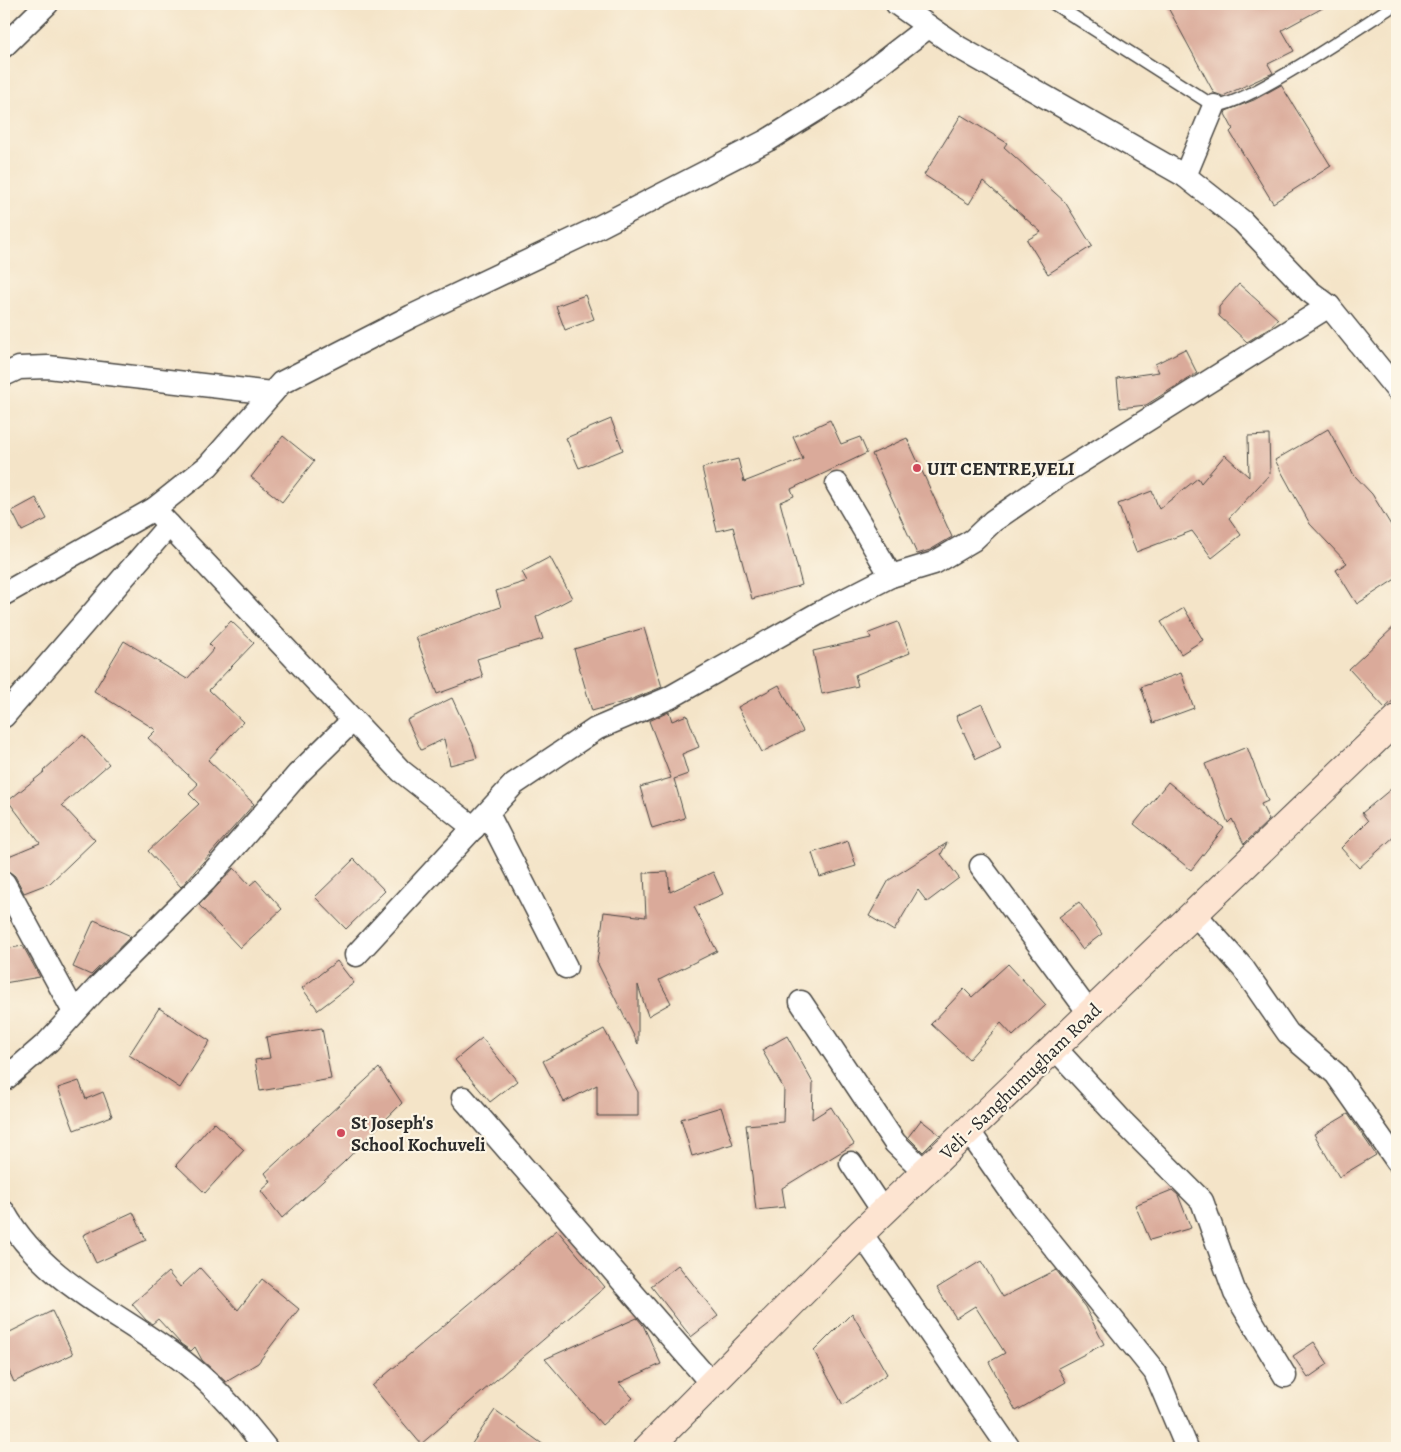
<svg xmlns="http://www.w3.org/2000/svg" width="1401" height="1452" viewBox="0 0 1401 1452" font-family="Alegreya,serif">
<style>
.building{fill:#daaa9a}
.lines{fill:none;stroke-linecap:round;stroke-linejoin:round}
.lane-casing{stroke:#494743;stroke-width:14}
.street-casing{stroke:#494743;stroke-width:25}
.secondary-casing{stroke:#494743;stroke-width:30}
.lane{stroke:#fff;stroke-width:11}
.street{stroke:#fff;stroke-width:22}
.secondary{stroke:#fde4d1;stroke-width:28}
.poi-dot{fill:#d1495b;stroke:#fcf5e5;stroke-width:2}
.labels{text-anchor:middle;stroke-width:4.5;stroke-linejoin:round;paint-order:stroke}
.poi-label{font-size:19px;font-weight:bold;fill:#2b2b2b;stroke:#fcf5e5;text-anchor:start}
.street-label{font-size:19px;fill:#2b2b2b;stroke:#fcf5e5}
</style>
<rect width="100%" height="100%" fill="#fcf5e5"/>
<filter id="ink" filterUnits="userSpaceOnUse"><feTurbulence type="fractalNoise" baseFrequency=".02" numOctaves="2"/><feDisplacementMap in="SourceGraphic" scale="10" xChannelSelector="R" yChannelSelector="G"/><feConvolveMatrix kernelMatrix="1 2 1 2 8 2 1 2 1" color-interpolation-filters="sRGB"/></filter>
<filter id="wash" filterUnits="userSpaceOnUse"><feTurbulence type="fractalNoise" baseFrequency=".0096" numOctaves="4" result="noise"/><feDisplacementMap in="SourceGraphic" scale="20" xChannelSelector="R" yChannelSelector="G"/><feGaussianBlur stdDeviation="1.12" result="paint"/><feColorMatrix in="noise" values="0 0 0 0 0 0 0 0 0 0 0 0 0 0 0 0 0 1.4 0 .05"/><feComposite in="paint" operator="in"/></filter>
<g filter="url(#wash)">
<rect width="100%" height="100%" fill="#f4e4c8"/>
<g id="blocks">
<g class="building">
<path d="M 1166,4 L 1330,4 L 1282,30 L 1294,51 L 1268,64 L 1273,73 L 1223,96 L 1214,93 Z"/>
<path d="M 1281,85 L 1331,166 L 1273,203 L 1230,132 L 1233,129 L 1225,114 L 1226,111 L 1254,100 Z"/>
<path d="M 961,115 L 1007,143 L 1004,147 L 1065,202 L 1092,246 L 1048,274 L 1027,240 L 1041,232 L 983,181 L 969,204 L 924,175 Z"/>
<path d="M 1239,284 L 1278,319 L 1271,327 L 1247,342 L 1219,316 L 1219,307 Z"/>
<path d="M 585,295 L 594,319 L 565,330 L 556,306 Z"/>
<path d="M 1185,349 L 1197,373 L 1146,405 L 1120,408 L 1117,378 L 1159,372 L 1155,364 Z"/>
<path d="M 611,419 L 623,450 L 579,468 L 566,438 Z"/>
<path d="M 830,420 L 841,444 L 860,437 L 867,453 L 791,489 L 794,496 L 780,502 L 802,585 L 752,599 L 733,527 L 717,531 L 702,468 L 738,459 L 744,482 L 803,459 L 793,437 Z"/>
<path d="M 1328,429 L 1354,475 L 1372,494 L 1397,535 L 1397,578 L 1357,604 L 1336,570 L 1347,563 L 1310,524 L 1275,460 Z"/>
<path d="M 1269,435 L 1270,474 L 1229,518 L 1241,535 L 1212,558 L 1192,531 L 1136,552 L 1118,504 L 1152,491 L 1159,509 L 1198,478 L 1201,483 L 1225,455 L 1249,477 L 1248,436 Z"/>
<path d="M 283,436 L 314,461 L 282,502 L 251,477 Z"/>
<path d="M 907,438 L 952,537 L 930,550 L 917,554 L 872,454 Z"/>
<path d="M 36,498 L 47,519 L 22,531 L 12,511 Z"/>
<path d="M 550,557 L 572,598 L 536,617 L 543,639 L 477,659 L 483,677 L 437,694 L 416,637 L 501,607 L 496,591 L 527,581 L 522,572 Z"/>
<path d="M 1184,608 L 1203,640 L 1181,654 L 1161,622 Z"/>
<path d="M 231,621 L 254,643 L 209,690 L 243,722 L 208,760 L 254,804 L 181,887 L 148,851 L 199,804 L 189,794 L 198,784 L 148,738 L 156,730 L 94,691 L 124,641 L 187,679 L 214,649 L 209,644 Z"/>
<path d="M 898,622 L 910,653 L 855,675 L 858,686 L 822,694 L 813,651 L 871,638 L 869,633 Z"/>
<path d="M 1397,624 L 1397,697 L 1385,708 L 1349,669 Z"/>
<path d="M 644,628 L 662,687 L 630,700 L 592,711 L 574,649 Z"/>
<path d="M 1181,673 L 1194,708 L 1153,723 L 1141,687 Z"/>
<path d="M 779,685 L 803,731 L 762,752 L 738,707 Z"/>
<path d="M 452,698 L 473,744 L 477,758 L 450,765 L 444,739 L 421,750 L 407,720 Z"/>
<path d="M 982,704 L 1001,747 L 976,759 L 956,716 Z"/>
<path d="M 669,712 L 672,721 L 687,715 L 699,747 L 682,754 L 688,774 L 674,779 L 685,818 L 652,828 L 640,787 L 671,778 L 649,721 Z"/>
<path d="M 83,735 L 109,764 L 62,805 L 95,840 L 50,883 L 24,893 L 15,876 L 10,872 L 4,870 L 4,858 L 40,843 L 8,801 L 44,772 L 43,771 Z"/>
<path d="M 1247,747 L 1268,801 L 1261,804 L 1269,820 L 1244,844 L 1232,819 L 1228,823 L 1205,764 Z"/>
<path d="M 1168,782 L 1224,828 L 1191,870 L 1134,824 Z"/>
<path d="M 1397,784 L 1397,834 L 1359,868 L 1341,848 L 1368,821 L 1362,813 Z"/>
<path d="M 848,841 L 856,866 L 820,877 L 812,853 Z"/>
<path d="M 947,843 L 941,854 L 959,878 L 927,902 L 918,890 L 894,931 L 869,916 L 889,880 Z"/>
<path d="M 354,859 L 385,891 L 346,929 L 315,897 Z"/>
<path d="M 234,868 L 250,885 L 256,880 L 282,909 L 240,948 L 199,905 Z"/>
<path d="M 668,872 L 670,892 L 713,872 L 723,894 L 694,907 L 717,951 L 659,980 L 671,1003 L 648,1016 L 638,985 L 638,1044 L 597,962 L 604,912 L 646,917 L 644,873 Z"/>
<path d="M 1079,902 L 1102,934 L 1082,949 L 1059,917 Z"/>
<path d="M 94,920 L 131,936 L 91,975 L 73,967 Z"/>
<path d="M 23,946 L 40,977 L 4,983 L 4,949 Z"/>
<path d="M 337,961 L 354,983 L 318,1010 L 302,988 Z"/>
<path d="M 1008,964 L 1046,1005 L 1013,1036 L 1001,1023 L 969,1059 L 931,1024 L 964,989 L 972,997 Z"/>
<path d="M 159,1008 L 210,1041 L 180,1088 L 129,1055 Z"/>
<path d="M 322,1028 L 331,1079 L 260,1091 L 255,1060 L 270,1058 L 266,1037 Z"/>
<path d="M 604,1029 L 638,1092 L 638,1116 L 597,1116 L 597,1085 L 564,1102 L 543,1061 Z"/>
<path d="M 787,1036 L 813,1083 L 812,1119 L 831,1107 L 854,1144 L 782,1188 L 785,1207 L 756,1210 L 746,1125 L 783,1122 L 784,1089 L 762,1050 Z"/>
<path d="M 482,1038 L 517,1081 L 490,1102 L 455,1060 Z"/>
<path d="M 379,1068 L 402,1103 L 343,1163 L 282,1218 L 261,1191 L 271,1182 L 265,1173 Z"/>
<path d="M 79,1081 L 86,1099 L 103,1092 L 112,1116 L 74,1130 L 58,1088 Z"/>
<path d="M 721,1107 L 733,1144 L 692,1156 L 681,1119 Z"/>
<path d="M 1348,1114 L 1376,1155 L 1339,1177 L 1314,1134 Z"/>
<path d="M 921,1120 L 940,1135 L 923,1152 L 908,1137 Z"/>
<path d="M 214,1122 L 244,1150 L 205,1193 L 176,1165 Z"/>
<path d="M 1172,1190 L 1178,1195 L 1191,1228 L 1150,1240 L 1135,1205 Z"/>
<path d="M 133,1212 L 146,1240 L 96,1263 L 83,1235 Z"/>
<path d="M 557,1230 L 605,1287 L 421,1444 L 372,1386 Z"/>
<path d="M 981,1261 L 1003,1297 L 1056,1270 L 1085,1307 L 1104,1344 L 1058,1368 L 1066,1382 L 1016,1411 L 989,1362 L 1005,1353 L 975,1306 L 956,1318 L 937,1288 Z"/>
<path d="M 678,1265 L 718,1316 L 691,1337 L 651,1286 Z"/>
<path d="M 200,1268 L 238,1310 L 262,1279 L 299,1309 L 258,1363 L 226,1382 L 202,1360 L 195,1347 L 191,1351 L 181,1344 L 158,1319 L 152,1324 L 146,1320 L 132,1304 L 168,1272 L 180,1287 Z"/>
<path d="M 52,1311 L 73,1354 L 14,1382 L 4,1360 L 4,1335 Z"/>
<path d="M 852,1313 L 887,1374 L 843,1405 L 814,1351 Z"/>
<path d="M 637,1318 L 643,1325 L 661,1364 L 619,1383 L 633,1398 L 602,1425 L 545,1359 Z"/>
<path d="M 1314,1342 L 1328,1364 L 1308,1378 L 1293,1356 Z"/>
<path d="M 495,1410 L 548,1448 L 469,1448 Z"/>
</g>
</g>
</g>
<g filter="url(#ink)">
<use href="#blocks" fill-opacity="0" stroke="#494743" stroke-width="1"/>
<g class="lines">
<defs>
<path id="lane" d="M 1054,4 L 1214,106 C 1244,107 1364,24 1396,4"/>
<g id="street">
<path d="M 897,4 L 958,47 L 1185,176 L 1242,221 L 1309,291 L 1329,306 L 1397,390"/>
<path d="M 4,46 L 47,4"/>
<path d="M 1185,176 L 1214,106"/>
<path d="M 4,375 L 19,368 L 48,367 L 272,393"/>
<path d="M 837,484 L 891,576"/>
<path d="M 4,594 L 154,509 L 208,466 L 281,383 L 412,316 L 587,233 L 768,140 L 839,96 L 928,27"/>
<path d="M 4,716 L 169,525"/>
<path d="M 353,720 L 401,771 L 474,828"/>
<path d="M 488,814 L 566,967"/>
<path d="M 981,866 L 1090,1014"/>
<path d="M 4,883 L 74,1012"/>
<path d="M 1194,913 L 1243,968 L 1288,1033 L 1336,1074 L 1397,1161"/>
<path d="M 356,955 L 514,784 L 596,729 L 669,698 L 819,613 L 891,576 L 934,563 L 973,540 L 993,521 L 1058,476 L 1329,306"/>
<path d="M 801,1002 L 895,1143 L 925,1172"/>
<path d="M 1054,1047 L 1121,1120 L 1202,1201 L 1235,1293 L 1285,1376"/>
<path d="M 4,1080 L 48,1042 L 100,985 L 205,881 L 298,774 L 353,720 L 154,509"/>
<path d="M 463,1098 L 711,1383"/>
<path d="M 968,1130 L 1021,1206 L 1155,1372 L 1187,1448"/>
<path d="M 851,1163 L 883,1211"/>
<path d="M 4,1212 C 44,1284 126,1316 189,1366 C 219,1390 242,1418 266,1448"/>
<path d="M 861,1233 L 1009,1448"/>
</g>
<path id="secondary" d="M 648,1448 L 861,1233 L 1397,719"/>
</defs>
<use href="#lane" class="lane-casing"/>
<use href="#street" class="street-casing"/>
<use href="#secondary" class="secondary-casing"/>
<use href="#lane" class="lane"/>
<use href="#street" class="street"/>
<use href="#secondary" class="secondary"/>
</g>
</g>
<g class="poi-dot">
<circle cx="917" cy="468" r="5"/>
<circle cx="341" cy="1133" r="5"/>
</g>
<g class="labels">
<g class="poi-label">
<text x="927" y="475">UIT CENTRE,VELI</text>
<text x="351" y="1129">St Joseph's<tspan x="351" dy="22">School Kochuveli</tspan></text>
</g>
<g class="street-label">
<text transform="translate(1020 1081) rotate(-44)" y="7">Veli - Sanghumugham Road</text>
</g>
</g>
<rect width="1401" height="1452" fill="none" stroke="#fcf5e5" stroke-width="20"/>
</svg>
